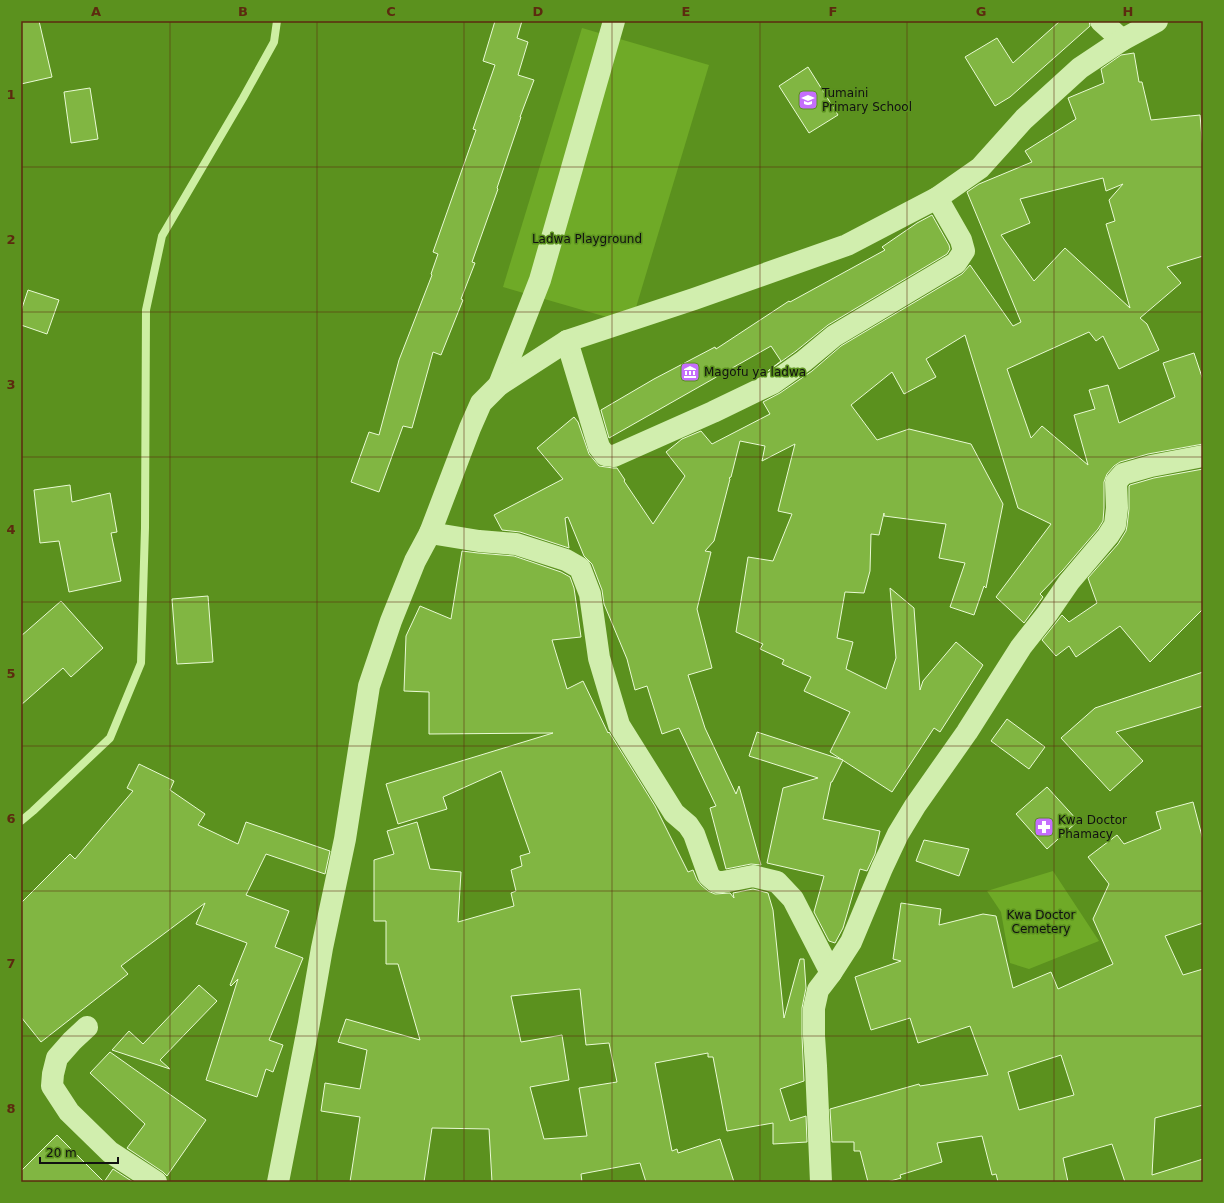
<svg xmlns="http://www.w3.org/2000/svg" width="1224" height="1203" viewBox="0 0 1224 1203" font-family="'DejaVu Sans',sans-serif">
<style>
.green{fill:#6faa27}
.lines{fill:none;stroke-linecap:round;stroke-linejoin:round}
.stream{stroke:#cdefa2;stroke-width:8}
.building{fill:#81b642;stroke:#e9fad4;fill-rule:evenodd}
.minor{stroke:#d1eeae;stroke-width:22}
.grid{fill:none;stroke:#5c2a0f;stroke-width:1;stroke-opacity:0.55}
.labels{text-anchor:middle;stroke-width:3;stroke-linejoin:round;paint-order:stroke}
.poi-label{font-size:12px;fill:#111;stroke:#5b911e;text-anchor:start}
.park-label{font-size:12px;fill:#111;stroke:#5b911e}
.neatline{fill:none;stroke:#5c2a0f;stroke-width:1.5}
.grid-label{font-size:13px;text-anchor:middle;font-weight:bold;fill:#5c2a0f}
</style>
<rect width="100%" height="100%" fill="#5b911e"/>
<g class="green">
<path d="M 582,28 L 709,65 L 631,324 L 503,287 Z"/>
<path d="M 1053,871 L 1099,941 L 1029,969 L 1010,963 L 1001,912 L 987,891 Z"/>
</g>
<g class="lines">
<path class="stream" d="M 21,821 L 33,811 L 110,738 L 141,663 L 145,528 L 146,310 L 162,236 L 243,98 L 274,42 L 277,21"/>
</g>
<g class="building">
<path d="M 21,21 L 39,21 L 52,77 L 21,84 Z"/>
<path d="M 495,21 L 522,21 L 517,38 L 528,42 L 518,75 L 534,80 L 520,117 L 521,117 L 497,188 L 498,189 L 472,262 L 475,263 L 461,299 L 463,300 L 441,355 L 433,352 L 412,428 L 403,426 L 379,492 L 351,482 L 369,432 L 379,435 L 399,360 L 432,275 L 431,274 L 438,254 L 433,252 L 476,130 L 473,129 L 495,65 L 483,61 Z"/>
<path d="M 1060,21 L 1089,21 L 1090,26 L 1010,97 L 995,106 L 965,57 L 997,38 L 1013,63 Z"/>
<path d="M 1134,53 L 1139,82 L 1142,82 L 1151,120 L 1200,115 L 1203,150 L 1203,256 L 1167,267 L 1181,283 L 1140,318 L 1147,324 L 1159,350 L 1119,369 L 1103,336 L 1096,341 L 1089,332 L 1007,369 L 1031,438 L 1042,426 L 1088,465 L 1074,415 L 1095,409 L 1089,390 L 1108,385 L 1119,423 L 1175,397 L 1163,363 L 1194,353 L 1203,380 L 1203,444 L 1148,454 L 1120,462 L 1114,466 L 1107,474 L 1104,482 L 1104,508 L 1103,521 L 1098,529 L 1063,570 L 1040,594 L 1043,597 L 1024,623 L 996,597 L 1051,524 L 1018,508 L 965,335 L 926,359 L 936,377 L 904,394 L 892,372 L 851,405 L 877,440 L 909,429 L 971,444 L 1003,504 L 986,588 L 984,586 L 974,615 L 950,607 L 965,563 L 939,558 L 946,524 L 884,516 L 884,513 L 879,535 L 871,534 L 870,571 L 864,593 L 845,592 L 837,638 L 853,642 L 846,669 L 886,689 L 896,658 L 890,588 L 914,608 L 920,690 L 923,681 L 956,642 L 983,665 L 940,732 L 934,728 L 892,792 L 830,752 L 850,712 L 804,691 L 811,677 L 782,664 L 784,660 L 760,649 L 763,644 L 736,632 L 748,557 L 773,561 L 792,514 L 778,511 L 795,444 L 762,461 L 765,446 L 740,441 L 731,477 L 729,478 L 730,479 L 714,541 L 705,551 L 711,552 L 697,609 L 712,668 L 688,675 L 705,728 L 736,794 L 739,786 L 761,865 L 751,864 L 726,869 L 710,808 L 716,806 L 679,728 L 662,734 L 647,686 L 635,690 L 627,659 L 604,604 L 602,590 L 592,564 L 584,556 L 568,517 L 565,518 L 569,548 L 520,532 L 502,530 L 494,515 L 563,479 L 537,448 L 574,417 L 578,422 L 589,454 L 599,466 L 613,468 L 617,468 L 625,480 L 624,481 L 653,524 L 685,476 L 666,452 L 682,439 L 701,431 L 712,444 L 770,414 L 763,402 L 780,393 L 812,371 L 841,346 L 962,274 L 970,265 L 1013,326 L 1021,322 L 967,192 L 979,184 L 1032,162 L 1025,151 L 1076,119 L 1068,98 L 1104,83 L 1101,69 L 1121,55 ZM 1103,178 L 1106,191 L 1123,184 L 1109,200 L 1115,221 L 1106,224 L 1130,308 L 1065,248 L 1034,281 L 1001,235 L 1030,223 L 1020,199 Z"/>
<path d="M 808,67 L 838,115 L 809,133 L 779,86 Z"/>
<path d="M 90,88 L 98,139 L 71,143 L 64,92 Z"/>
<path d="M 932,215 L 949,245 L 950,249 L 947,254 L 828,325 L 796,351 L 768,371 L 781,361 L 771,346 L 609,438 L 601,410 L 654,379 L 715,347 L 716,349 L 789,301 L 790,302 L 885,250 L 882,247 L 917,223 Z"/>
<path d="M 28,290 L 59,300 L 47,334 L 21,325 L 21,311 Z"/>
<path d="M 1203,469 L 1203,609 L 1150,662 L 1120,626 L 1076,657 L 1069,646 L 1056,656 L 1042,640 L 1062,615 L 1069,622 L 1097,603 L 1088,578 L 1118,544 L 1126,531 L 1127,526 L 1129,509 L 1129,486 L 1130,485 L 1154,478 Z"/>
<path d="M 70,485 L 72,502 L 110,493 L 117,532 L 111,533 L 121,581 L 69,592 L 59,541 L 40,543 L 34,490 Z"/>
<path d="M 462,551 L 478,553 L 514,556 L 561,572 L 570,577 L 574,588 L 581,637 L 552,640 L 567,689 L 583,681 L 608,733 L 609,732 L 655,806 L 688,872 L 693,870 L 697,880 L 701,885 L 708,891 L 715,894 L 730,893 L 734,898 L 733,893 L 753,889 L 768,893 L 773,910 L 784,1018 L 800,959 L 804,959 L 806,988 L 802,1008 L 802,1036 L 804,1081 L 780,1089 L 790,1121 L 806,1116 L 807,1142 L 773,1144 L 773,1123 L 727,1131 L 713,1057 L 708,1057 L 708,1053 L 655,1063 L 672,1151 L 677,1149 L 678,1153 L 720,1139 L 734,1182 L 646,1182 L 640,1163 L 581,1174 L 582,1182 L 492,1182 L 489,1129 L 432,1128 L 424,1182 L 350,1182 L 360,1117 L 321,1111 L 325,1083 L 360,1089 L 367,1050 L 338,1042 L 346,1019 L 420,1040 L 398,964 L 386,964 L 386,921 L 374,921 L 374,860 L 394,854 L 387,831 L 417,822 L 430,869 L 461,872 L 458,922 L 514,906 L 511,893 L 516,891 L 511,870 L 522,866 L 520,856 L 530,853 L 501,771 L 443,797 L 447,809 L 398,824 L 386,784 L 553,733 L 429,734 L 429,692 L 404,691 L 406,636 L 420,606 L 451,619 ZM 580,989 L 586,1045 L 609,1043 L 617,1082 L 579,1088 L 587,1136 L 544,1139 L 530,1087 L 569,1080 L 562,1035 L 521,1042 L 511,996 Z"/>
<path d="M 208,596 L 213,662 L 177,664 L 172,599 Z"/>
<path d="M 61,601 L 103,648 L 71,677 L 63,668 L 21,705 L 21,636 Z"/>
<path d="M 1203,672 L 1203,706 L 1116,732 L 1143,761 L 1110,791 L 1061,738 L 1095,708 Z"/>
<path d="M 1007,719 L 1045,747 L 1029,769 L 991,741 Z"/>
<path d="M 757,732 L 843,760 L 832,782 L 831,782 L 823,819 L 880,831 L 875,854 L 867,871 L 860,869 L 843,928 L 835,943 L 829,941 L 814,912 L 824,876 L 767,863 L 783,788 L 818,778 L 749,756 Z"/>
<path d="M 139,764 L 174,781 L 170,790 L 205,814 L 198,825 L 238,844 L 246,822 L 330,851 L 325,874 L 266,854 L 246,895 L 289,911 L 275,947 L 303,958 L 269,1040 L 283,1045 L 273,1072 L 266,1069 L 257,1097 L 206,1080 L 238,979 L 231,986 L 230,985 L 247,943 L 196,924 L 205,903 L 121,966 L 128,974 L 41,1042 L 21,1017 L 21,903 L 70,854 L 75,859 L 133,791 L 127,788 Z"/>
<path d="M 1047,787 L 1078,821 L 1047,849 L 1016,814 Z"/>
<path d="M 1193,802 L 1203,840 L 1203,923 L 1165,936 L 1183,975 L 1203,969 L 1203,1105 L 1155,1118 L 1152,1175 L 1203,1159 L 1203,1182 L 1125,1182 L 1112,1144 L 1063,1158 L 1068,1182 L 998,1182 L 996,1174 L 992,1175 L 982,1136 L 937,1143 L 942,1162 L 900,1175 L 901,1178 L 887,1182 L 868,1182 L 860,1151 L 854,1151 L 854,1142 L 832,1142 L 830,1109 L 919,1084 L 920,1086 L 988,1075 L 970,1026 L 918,1043 L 910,1018 L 871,1030 L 855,977 L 901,961 L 893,959 L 901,903 L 941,909 L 939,925 L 983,914 L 996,916 L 1013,988 L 1051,972 L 1058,989 L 1113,964 L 1093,919 L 1109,884 L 1088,857 L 1117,835 L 1124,844 L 1161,829 L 1156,812 ZM 1061,1055 L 1074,1095 L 1019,1110 L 1008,1072 Z"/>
<path d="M 924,840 L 969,849 L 959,876 L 916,861 Z"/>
<path d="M 199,985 L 217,1001 L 160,1060 L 170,1069 L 112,1050 L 129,1031 L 143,1044 Z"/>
<path d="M 110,1052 L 206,1120 L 167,1176 L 163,1172 L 127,1148 L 145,1124 L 90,1073 Z"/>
<path d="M 57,1135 L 104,1182 L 113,1169 L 133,1182 L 21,1182 L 21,1171 Z"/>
</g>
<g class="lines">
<g class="minor">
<path d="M 1101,21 L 1122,40"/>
<path d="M 567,341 L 599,447 L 605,455 L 614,456 L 713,412 L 773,383 L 804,361 L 834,336 L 956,263 L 964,251 L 961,240 L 937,198"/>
<path d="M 499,385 L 540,280 L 614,21"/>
<path d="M 430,533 L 479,541 L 516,544 L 566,560 L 580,568 L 590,594 L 599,658 L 619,725 L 674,813 L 688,825 L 694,834 L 709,876 L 716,882 L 723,882 L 753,876 L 777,882 L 793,899 L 831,973"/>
<path d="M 87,1027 L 72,1041 L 57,1058 L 53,1074 L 52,1086 L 69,1112 L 110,1152 L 156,1182"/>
<path d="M 278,1182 L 309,1023 L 322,948 L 345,839 L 369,686 L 391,621 L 415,561 L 430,533 L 470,428 L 481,403 L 499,385 L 567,341 L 694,299 L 847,245 L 937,198 L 980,168 L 1024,119 L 1080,68 L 1122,40 L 1157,21"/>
<path d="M 821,1182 L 816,1066 L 814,1036 L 814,1008 L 818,990 L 831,973 L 851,942 L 882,868 L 898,834 L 915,806 L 967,732 L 1021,647 L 1047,614 L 1069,582 L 1108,536 L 1115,525 L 1117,508 L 1116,482 L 1123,474 L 1151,466 L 1203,456"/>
</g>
</g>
<path class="grid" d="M 170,21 L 170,1182M 317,21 L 317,1182M 464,21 L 464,1182M 612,21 L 612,1182M 760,21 L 760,1182M 907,21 L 907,1182M 1054,21 L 1054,1182M 21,167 L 1203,167M 21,312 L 1203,312M 21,457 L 1203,457M 21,602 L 1203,602M 21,746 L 1203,746M 21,891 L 1203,891M 21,1036 L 1203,1036"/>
<defs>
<symbol id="school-square" viewBox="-11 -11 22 22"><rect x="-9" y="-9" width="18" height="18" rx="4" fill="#c56efc" stroke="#5b911e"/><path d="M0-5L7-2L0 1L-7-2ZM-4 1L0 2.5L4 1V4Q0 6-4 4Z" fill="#fff"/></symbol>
<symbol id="museum-square" viewBox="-11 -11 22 22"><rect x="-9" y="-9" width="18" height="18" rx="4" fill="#c56efc" stroke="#5b911e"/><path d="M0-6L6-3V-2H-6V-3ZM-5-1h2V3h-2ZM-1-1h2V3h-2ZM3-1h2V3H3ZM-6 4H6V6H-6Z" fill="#fff"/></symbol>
<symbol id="pharmacy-square" viewBox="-11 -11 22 22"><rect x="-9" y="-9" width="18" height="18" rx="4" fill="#c56efc" stroke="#5b911e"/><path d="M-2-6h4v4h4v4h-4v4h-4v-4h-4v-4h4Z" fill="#fff"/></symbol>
</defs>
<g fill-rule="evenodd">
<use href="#school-square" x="797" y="89" width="22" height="22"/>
<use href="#museum-square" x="679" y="361" width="22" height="22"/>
<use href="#pharmacy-square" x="1033" y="816" width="22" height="22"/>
</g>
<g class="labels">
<g class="poi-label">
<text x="822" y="97">Tumaini<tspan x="822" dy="14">Primary School</tspan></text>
<text x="704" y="376">Magofu ya ladwa</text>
<text x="1058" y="824">Kwa Doctor<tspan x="1058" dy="14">Phamacy</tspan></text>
</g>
<g class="park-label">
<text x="587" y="243">Ladwa Playground</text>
<text x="1041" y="919">Kwa Doctor<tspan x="1041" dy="14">Cemetery</tspan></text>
</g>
</g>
<rect width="1224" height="1203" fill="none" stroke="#5b911e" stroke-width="44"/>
<path d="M40 1157v6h78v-6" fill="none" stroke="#111111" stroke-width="2"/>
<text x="46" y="1157" font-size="12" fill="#111111" stroke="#5b911e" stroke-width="3" paint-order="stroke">20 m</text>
<rect x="22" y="22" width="1180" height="1159" class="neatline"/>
<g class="grid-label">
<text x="96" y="16">A</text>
<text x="243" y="16">B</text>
<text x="391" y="16">C</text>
<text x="538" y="16">D</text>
<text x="686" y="16">E</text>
<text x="833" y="16">F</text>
<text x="981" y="16">G</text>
<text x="1128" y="16">H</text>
<text x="11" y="99">1</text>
<text x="11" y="244">2</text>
<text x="11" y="389">3</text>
<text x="11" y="534">4</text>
<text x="11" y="678">5</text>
<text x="11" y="823">6</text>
<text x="11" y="968">7</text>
<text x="11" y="1113">8</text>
</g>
</svg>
